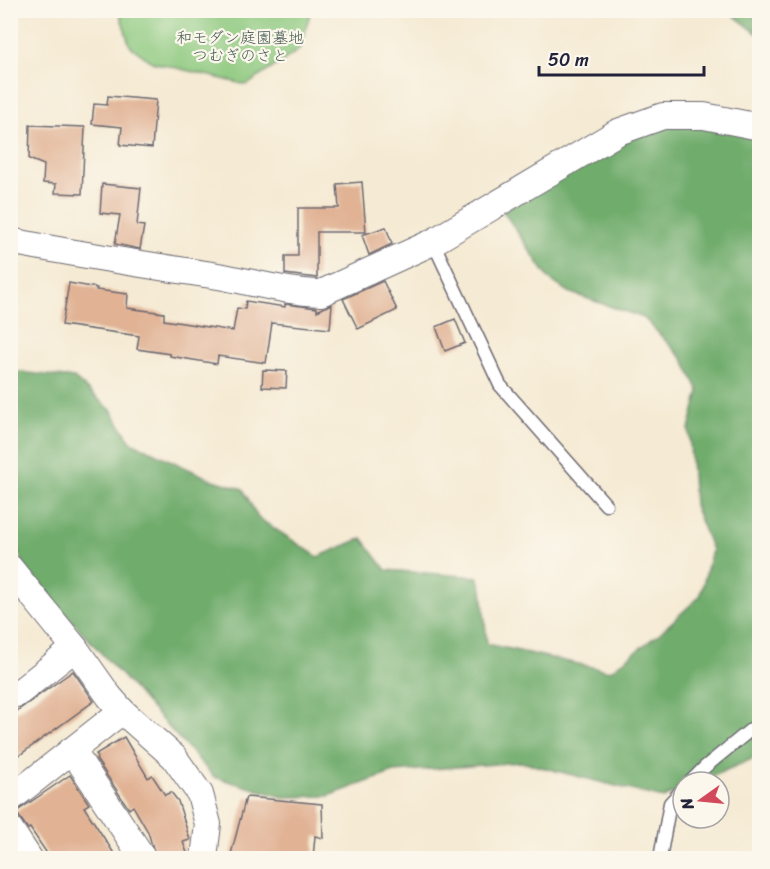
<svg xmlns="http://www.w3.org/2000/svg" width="770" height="869" viewBox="0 0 770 869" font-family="Sriracha,'Klee One',sans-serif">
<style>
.green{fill:#8bc87d;stroke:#56755c;stroke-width:1.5}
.forest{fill:#70ac6c;stroke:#496754;stroke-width:1.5}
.building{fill:#e1b294}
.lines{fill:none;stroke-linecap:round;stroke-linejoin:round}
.lane-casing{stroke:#6c6870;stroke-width:15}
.street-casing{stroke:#6c6870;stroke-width:28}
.lane{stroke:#fff;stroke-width:12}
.street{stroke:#fff;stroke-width:26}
.labels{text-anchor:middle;stroke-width:4.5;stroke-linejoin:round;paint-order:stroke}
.park-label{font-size:16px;fill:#475c52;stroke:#fbf7ec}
</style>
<rect width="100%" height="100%" fill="#fbf7ec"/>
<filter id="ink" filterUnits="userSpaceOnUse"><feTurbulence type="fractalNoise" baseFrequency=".0167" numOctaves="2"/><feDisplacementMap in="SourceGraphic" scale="12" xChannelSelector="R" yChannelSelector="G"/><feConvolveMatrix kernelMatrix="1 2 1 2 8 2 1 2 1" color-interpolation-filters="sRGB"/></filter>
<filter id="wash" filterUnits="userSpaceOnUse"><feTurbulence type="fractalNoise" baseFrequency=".008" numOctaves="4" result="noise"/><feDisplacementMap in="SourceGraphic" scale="24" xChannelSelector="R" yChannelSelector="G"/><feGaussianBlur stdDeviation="1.35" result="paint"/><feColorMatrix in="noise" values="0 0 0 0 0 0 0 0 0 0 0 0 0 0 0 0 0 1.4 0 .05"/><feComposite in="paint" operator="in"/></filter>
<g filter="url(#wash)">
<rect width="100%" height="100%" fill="#f5ead3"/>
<path class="green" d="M 119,11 L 119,10 L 311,11 L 299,50 L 247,85 L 152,62 L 130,46 Z"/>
<g class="forest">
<path d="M 728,11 L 759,11 L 759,35 Z"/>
<path d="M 647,122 L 759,130 L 759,756 L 699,782 L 683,782 L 683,789 L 663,798 L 521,762 L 394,772 L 328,796 L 283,797 L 214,777 L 31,576 L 18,553 L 11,560 L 11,371 L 74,378 L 111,410 L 131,442 L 210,479 L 243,489 L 258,518 L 318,557 L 362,538 L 386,570 L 478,577 L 482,589 L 487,644 L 610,671 L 660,633 L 700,596 L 712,550 L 694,505 L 689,429 L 699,391 L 683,359 L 644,318 L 568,292 L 549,279 L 503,211 Z"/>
</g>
<g id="blocks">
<g class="building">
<path d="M 108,96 L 156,100 L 152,148 L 120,145 L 122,127 L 92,124 L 94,104 L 107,105 Z"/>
<path d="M 30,125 L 85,127 L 82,194 L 55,193 L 56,184 L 43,183 L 44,165 L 29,159 Z"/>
<path d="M 362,182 L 366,232 L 317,232 L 317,278 L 285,274 L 285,256 L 298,256 L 298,208 L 339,208 L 337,184 Z"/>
<path d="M 102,184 L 141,188 L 137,225 L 144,226 L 140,249 L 115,244 L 120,215 L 100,213 Z"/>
<path d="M 386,227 L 392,244 L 369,255 L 362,235 Z"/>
<path d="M 383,281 L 397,310 L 358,329 L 343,299 Z"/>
<path d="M 69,283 L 97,288 L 96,290 L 128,294 L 127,308 L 164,313 L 164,320 L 233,331 L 237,308 L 245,309 L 246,301 L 285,307 L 285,304 L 317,308 L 317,311 L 332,304 L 330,329 L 272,323 L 266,363 L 218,356 L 217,364 L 170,356 L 170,354 L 137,349 L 139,336 L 62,325 Z"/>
<path d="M 455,319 L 465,343 L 445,351 L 436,327 Z"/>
<path d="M 263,370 L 287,371 L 286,388 L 262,387 Z"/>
<path d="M 73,671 L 94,701 L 10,762 L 10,716 Z"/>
<path d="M 124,737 L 148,778 L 152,775 L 165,795 L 171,792 L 178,801 L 190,840 L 183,842 L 189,858 L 156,858 L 148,832 L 133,806 L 129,809 L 96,759 L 98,757 L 96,754 Z"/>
<path d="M 70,775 L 89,804 L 84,807 L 117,858 L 50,858 L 30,828 L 28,829 L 16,812 Z"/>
<path d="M 246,797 L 322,804 L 323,838 L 315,836 L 313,858 L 230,858 Z"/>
</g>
</g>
</g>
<g filter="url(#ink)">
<use href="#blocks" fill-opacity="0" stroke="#6c6870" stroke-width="1.5"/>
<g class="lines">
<defs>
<g id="lane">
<path d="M 433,242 L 500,385 L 606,505"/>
<path d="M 690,782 L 705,767 L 754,727 L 760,730"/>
<path d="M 660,858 L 670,803 L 683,789"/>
</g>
<g id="street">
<path d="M 10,241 C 79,255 148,265 218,276 C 252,282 286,292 321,293 L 433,242 L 618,132 L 663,116 L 704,116 L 760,127"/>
<path d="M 10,568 L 75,648 L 109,696 L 122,711 L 174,757 L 200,794 L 208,824 L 204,858"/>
<path d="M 17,694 L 75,648"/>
<path d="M 72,750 L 141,855 L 141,858"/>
<path d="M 10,799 L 122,711"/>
<path d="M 10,829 L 29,858"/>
</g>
</defs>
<use href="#lane" class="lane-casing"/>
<use href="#street" class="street-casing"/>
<use href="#lane" class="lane"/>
<use href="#street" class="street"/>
</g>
</g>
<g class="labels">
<g class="park-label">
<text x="240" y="43">和モダン庭園墓地<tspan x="240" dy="18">つむぎのさと</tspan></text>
</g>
</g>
<rect width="770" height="869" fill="none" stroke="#fbf7ec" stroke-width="36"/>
<g transform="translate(701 800) rotate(255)"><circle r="28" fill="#fbf7ec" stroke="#a4a2a5" stroke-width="1.5"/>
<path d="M0-4.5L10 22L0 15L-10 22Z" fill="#d1495b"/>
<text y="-9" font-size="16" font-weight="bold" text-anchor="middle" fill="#22223b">N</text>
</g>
<path d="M539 66v9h165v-9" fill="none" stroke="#22223b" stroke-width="3"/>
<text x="548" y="66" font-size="18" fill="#22223b" stroke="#fbf7ec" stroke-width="4.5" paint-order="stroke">50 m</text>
</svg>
